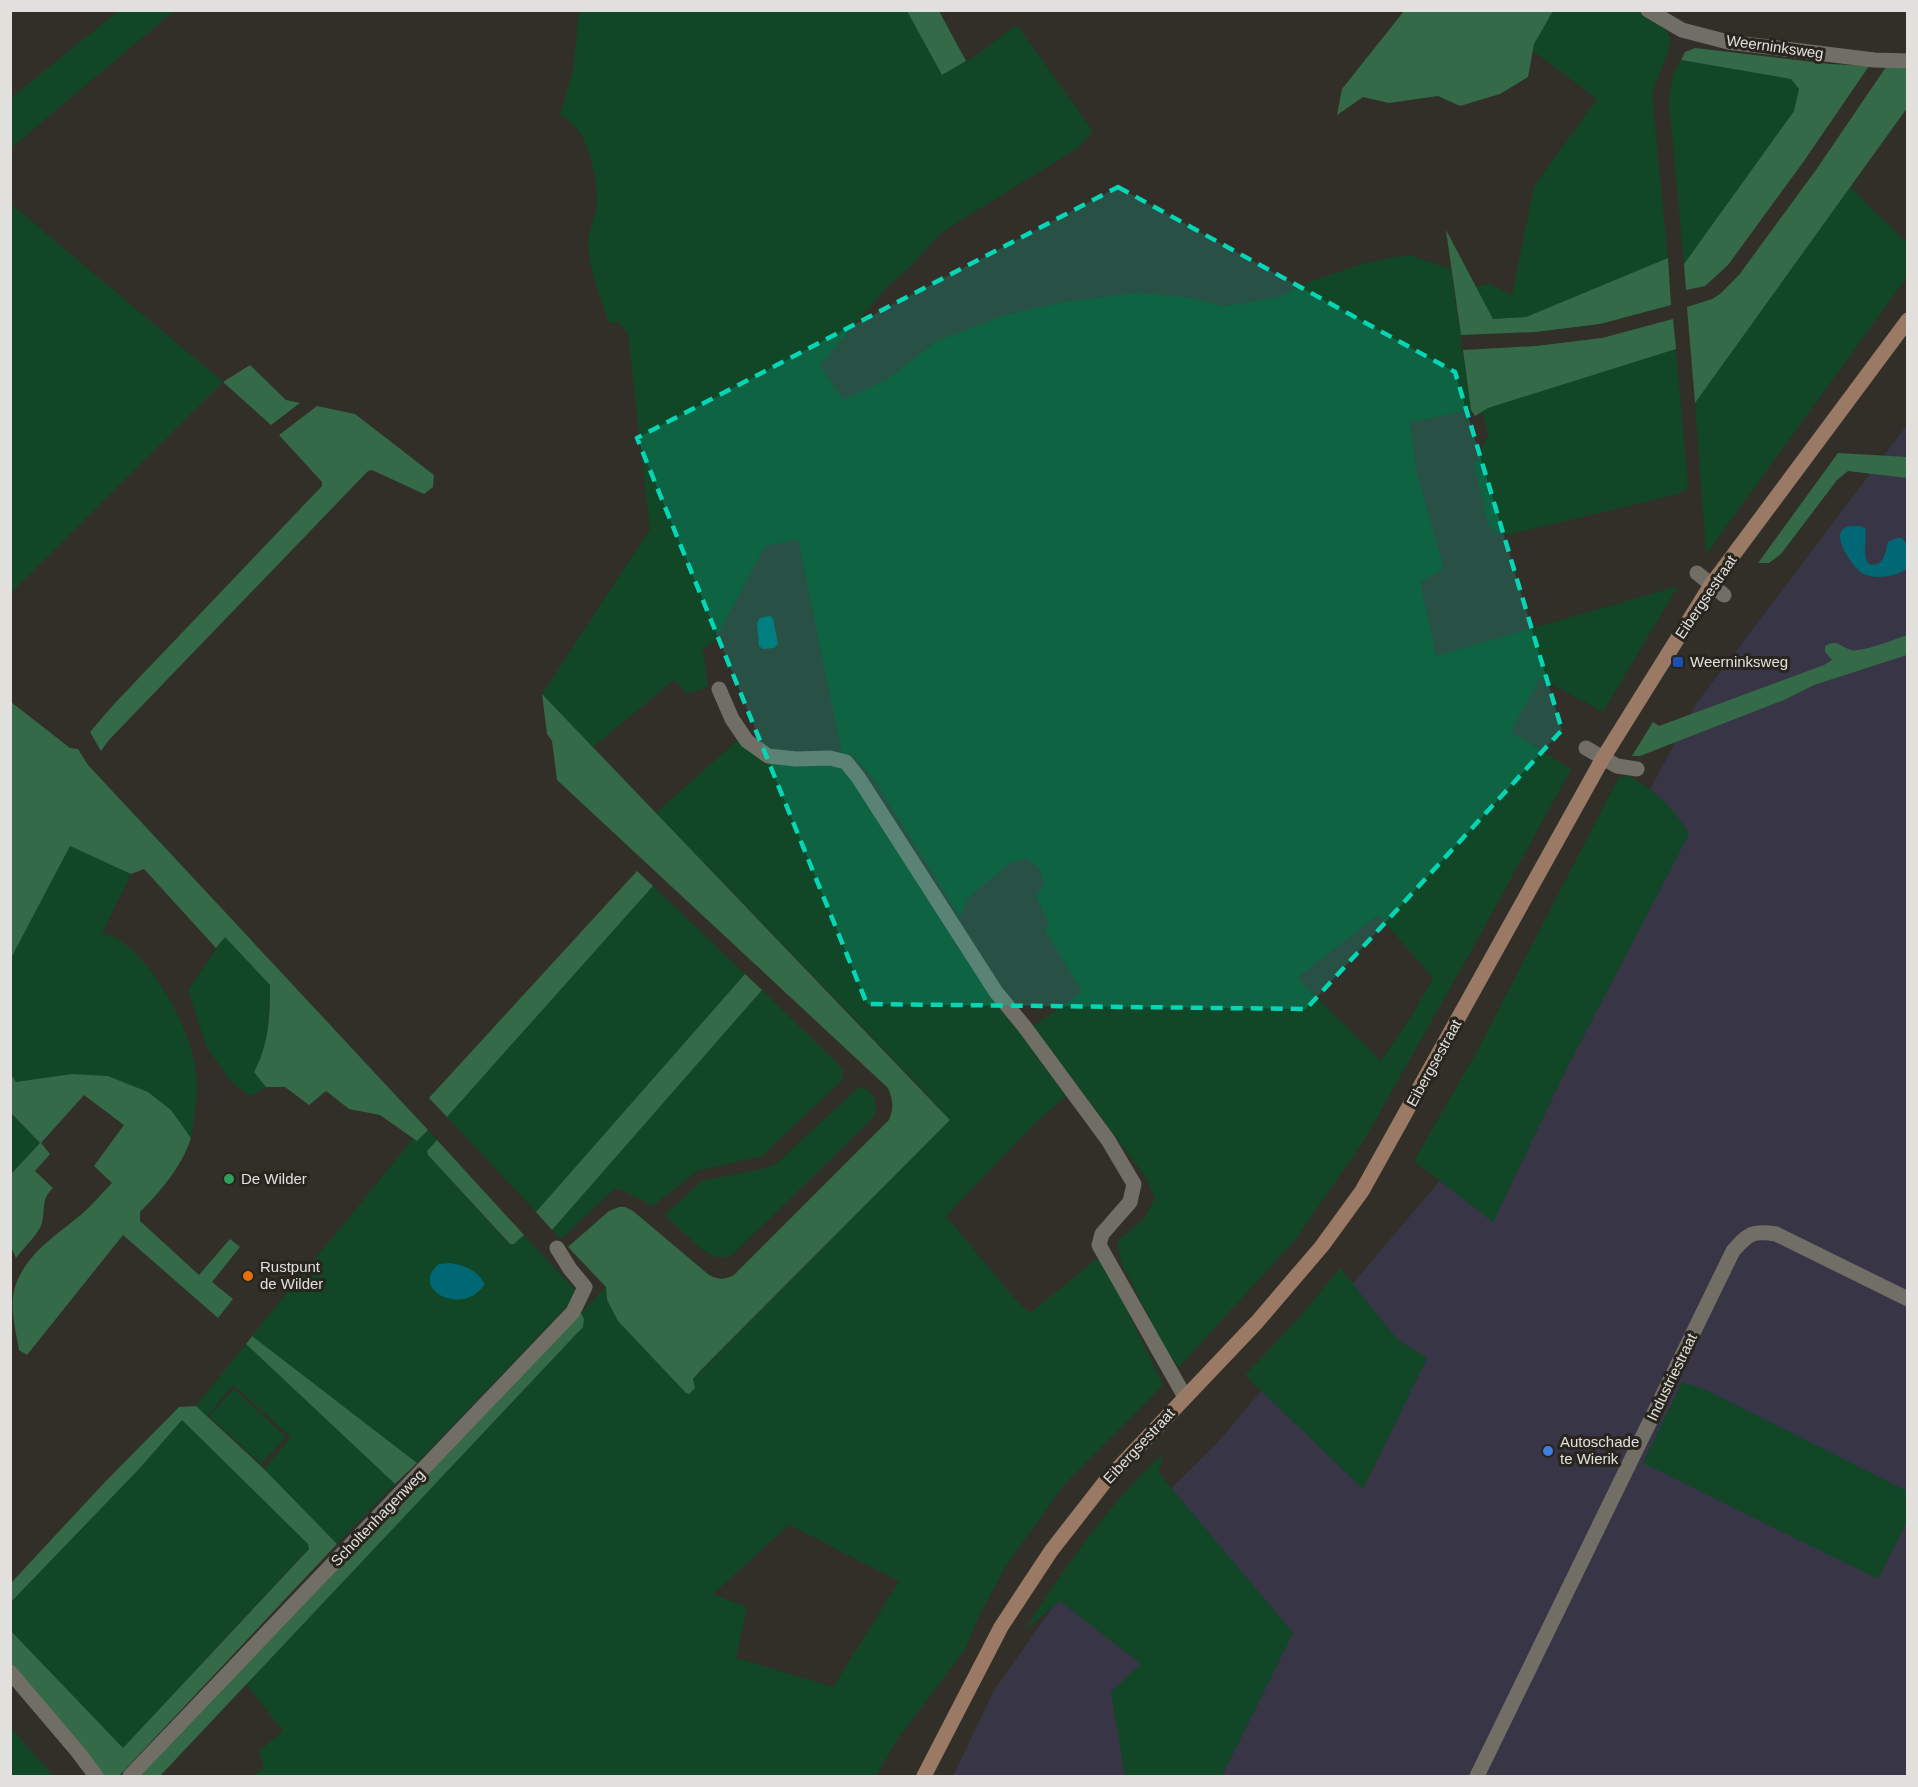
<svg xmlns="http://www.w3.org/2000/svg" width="1918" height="1787" viewBox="0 0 1918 1787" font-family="Arial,sans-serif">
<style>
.industrial{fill:#373546}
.green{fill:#114626;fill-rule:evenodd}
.forest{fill:#346a47}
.water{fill:#006874}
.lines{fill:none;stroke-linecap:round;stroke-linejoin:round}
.minor{stroke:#716e66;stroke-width:15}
.secondary{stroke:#9a7a65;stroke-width:15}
.marked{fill:#06d5b6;fill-opacity:0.2;stroke:#06d5b6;stroke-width:4.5;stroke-dasharray:12 8;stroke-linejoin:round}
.transit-dot{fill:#1a4fb4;stroke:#28251f;stroke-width:2}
.leisure-dot{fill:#2e9e5b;stroke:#28251f;stroke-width:2}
.food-dot{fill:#e8710a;stroke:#28251f;stroke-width:2}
.shop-dot{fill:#3f7fe0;stroke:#28251f;stroke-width:2}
.labels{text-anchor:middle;stroke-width:6;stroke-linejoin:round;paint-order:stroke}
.street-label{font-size:15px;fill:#e2e0dc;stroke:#28251f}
.poi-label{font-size:15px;fill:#e2e0dc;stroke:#28251f;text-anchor:start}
</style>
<rect width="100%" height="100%" fill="#322f29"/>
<path class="industrial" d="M 1907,425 L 1907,1776 L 953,1776 L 994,1690 L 1055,1604 L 1217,1443 L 1438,1183 L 1696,704 Z"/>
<g class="green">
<path d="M 1553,10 L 1644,11 L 1666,30 L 1671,39 C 1668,59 1656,75 1652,95 L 1668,258 L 1526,317 L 1493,319 L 1476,286 L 1490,284 L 1512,295 L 1534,186 L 1597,99 L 1533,51 L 1534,43 Z"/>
<path d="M 118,11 L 174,11 L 11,148 L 11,98 Z"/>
<path d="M 579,11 L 907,11 L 942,75 L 975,56 L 1017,25 L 1093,131 L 1078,148 L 942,232 L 911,266 L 888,286 L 820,365 L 843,400 L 886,380 L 937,341 L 1005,315 L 1065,302 L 1136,293 L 1186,297 L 1223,306 L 1250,302 L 1278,297 L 1314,280 L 1368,262 L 1409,255 L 1451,269 L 1471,410 L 1410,422 L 1416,470 L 1444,568 L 1420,582 L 1436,656 L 1678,586 L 1603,712 L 1540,678 L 1511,732 L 1571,769 L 1474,946 L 1363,1142 L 1295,1240 L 1179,1367 L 1163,1346 L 1121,1262 L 1117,1241 L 1144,1219 L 1155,1198 L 1147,1179 L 1033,1026 L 1082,992 L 1045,930 L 1049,924 L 1036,897 L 1044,884 L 1039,868 L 1026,858 L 1010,863 L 967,899 L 960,917 L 872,777 L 851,754 L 842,754 L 798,539 L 765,546 L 714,642 L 703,648 L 708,687 L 687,694 L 674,680 L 593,747 L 542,694 L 650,529 L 628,335 L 618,322 L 609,323 C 601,299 588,267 588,242 C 589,231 594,220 596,210 C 600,190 591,151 580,133 C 575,125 567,119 560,114 L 573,71 ZM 1378,915 L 1433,978 L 1412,1015 L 1381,1061 L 1297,978 Z"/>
<path d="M 1681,60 L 1791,79 L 1799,89 L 1794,111 L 1684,264 L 1669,102 L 1673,75 Z"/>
<path d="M 1850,187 L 1907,243 L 1907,277 L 1707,553 L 1706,551 L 1695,403 Z"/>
<path d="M 11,204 L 223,382 L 11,593 Z"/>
<path d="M 1676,349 L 1688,487 L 1678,494 L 1511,534 C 1502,534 1495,533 1489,526 L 1474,465 L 1488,435 L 1482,412 L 1488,408 Z"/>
<path d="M 740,738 L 745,744 L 818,763 L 840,767 L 850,773 L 994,998 L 1066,1096 L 1037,1121 L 946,1216 L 1013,1297 L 1030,1313 L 1098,1258 L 1113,1281 L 1163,1385 L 1063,1486 L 1006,1566 L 979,1616 L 964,1651 L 899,1737 L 876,1776 L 253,1776 L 264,1768 L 259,1751 L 283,1731 L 246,1684 L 583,1327 L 581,1313 L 606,1287 L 607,1300 L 693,1379 L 950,1120 L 924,1091 L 656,813 ZM 789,1525 L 899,1581 L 833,1687 L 736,1658 L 747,1607 L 713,1594 Z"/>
<path d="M 1629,776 C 1655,790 1674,808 1689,834 L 1566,1070 L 1493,1222 L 1414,1161 L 1476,1053 L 1619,777 Z"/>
<path d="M 70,846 L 131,874 L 102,933 C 107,935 112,936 116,938 C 153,959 193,1032 196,1074 C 198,1096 195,1117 191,1138 L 171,1110 L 148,1092 L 108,1076 L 72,1074 L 16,1082 L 10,1074 L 10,958 Z"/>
<path d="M 653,886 L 745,974 L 536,1212 L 447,1117 Z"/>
<path d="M 225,936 L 270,985 C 269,1016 269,1044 254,1072 L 266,1087 L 251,1096 L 233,1084 L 207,1048 L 188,990 Z"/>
<path d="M 762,990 L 836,1062 L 843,1070 L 843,1078 L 840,1082 L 762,1156 L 697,1171 L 653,1206 L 620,1189 L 613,1190 L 562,1238 L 559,1237 L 552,1230 Z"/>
<path d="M 859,1087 C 874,1089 881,1106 872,1119 L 730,1257 L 714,1257 L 700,1248 L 665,1215 L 702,1181 L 766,1168 L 776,1164 Z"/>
<path d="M 10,1113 L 40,1143 L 11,1174 L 10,1174 Z"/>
<path d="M 428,1130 L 437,1140 L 427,1151 L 428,1155 L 509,1244 L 514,1244 L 524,1235 L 576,1291 L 576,1297 L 417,1463 L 252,1336 L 413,1139 L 417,1141 Z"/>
<path d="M 1340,1268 L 1397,1339 L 1427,1358 L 1363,1489 L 1245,1375 L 1299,1318 Z"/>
<path d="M 246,1344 L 395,1484 L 337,1544 L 264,1469 L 291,1437 L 233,1385 L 207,1416 L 196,1406 Z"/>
<path d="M 1682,1382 L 1704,1389 L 1907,1491 L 1907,1521 L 1878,1579 L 1643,1463 Z"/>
<path d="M 234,1389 L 286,1437 L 261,1464 L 209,1416 Z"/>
<path d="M 182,1419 L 309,1544 L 309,1548 L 123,1748 L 11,1631 L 11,1602 L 139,1469 Z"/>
<path d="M 1164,1453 L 1158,1472 L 1293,1633 L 1222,1776 L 1125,1776 L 1111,1692 L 1141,1664 L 1060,1601 L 1024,1631 C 1065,1567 1108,1504 1164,1453 Z"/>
<path d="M 10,1728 L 11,1728 L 53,1776 L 11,1776 Z"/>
</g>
<g class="forest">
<path d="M 907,11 L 939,11 L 966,61 L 942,75 Z"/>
<path d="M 1404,11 L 1404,10 L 1553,11 L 1534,44 L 1528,77 L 1500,94 L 1460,106 L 1438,96 L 1389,103 L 1363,97 L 1337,115 L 1342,89 Z"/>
<path d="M 1695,48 L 1830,64 L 1869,66 L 1804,161 L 1728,265 L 1705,286 L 1686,290 L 1684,264 L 1794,111 L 1799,89 L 1791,79 L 1681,60 L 1685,52 Z"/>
<path d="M 1886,67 L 1907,68 L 1907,108 L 1695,403 L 1687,307 L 1712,299 L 1720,294 L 1739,275 L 1816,170 Z"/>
<path d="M 1446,230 L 1493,319 L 1526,317 L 1668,258 L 1671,305 L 1600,324 L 1535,332 L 1461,335 Z"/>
<path d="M 1673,319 L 1676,349 L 1488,408 L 1475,416 L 1471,410 L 1463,350 L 1536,346 L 1602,338 Z"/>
<path d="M 250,365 L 286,400 L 300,403 L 271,425 L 223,382 Z"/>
<path d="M 317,406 L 355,414 L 434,475 L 433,487 L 424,494 L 372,470 L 368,471 L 108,741 L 101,751 L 90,732 L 115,703 L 322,486 L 322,482 L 279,435 Z"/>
<path d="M 1838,453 L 1907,457 L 1907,478 L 1848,471 L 1837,480 L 1781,554 L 1769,563 L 1758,563 Z"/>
<path d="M 1907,635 L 1907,655 L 1814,685 L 1784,700 L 1640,756 L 1632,756 L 1653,722 L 1659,726 L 1824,665 L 1832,660 L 1825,652 L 1825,646 C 1837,638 1841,648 1852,650 C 1864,652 1895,639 1907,635 Z"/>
<path d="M 542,694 L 950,1120 L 699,1372 L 693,1379 L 695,1388 L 689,1394 L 686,1393 L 618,1321 L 607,1300 L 606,1287 L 568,1247 L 609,1211 L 619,1207 L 625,1207 L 633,1211 L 709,1275 C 719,1280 724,1280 734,1275 L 889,1120 C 894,1108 893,1100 888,1088 L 557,780 L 552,741 L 547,734 Z"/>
<path d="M 11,702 L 70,748 L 78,749 L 88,765 L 428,1130 L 417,1141 L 380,1115 L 349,1109 L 326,1091 L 309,1105 L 285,1087 L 266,1087 L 254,1072 C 269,1044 270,1016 270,985 L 225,937 L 216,948 L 144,869 L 131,874 L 70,846 L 11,958 Z"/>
<path d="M 637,871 L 653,886 L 447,1117 L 429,1098 Z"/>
<path d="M 745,974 L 762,990 L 552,1230 L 536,1212 Z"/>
<path d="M 11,1074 L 16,1082 L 72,1074 L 108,1076 L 148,1092 L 171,1110 L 191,1138 C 182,1166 161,1191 140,1212 L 140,1221 L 199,1275 L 230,1239 L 240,1247 L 212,1282 L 233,1299 L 218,1318 L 123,1235 L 27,1355 L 19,1350 C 16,1332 10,1309 14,1291 C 22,1256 58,1234 83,1213 C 93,1204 102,1193 112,1183 L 94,1166 L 124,1125 L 84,1095 L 41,1143 L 50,1154 L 35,1171 L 53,1188 C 40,1201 46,1208 42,1223 C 40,1232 22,1250 16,1258 L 11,1247 L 11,1174 L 40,1143 L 11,1113 Z"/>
<path d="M 437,1140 L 524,1235 L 514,1244 L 510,1244 L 428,1155 L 427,1151 Z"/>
<path d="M 581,1313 L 584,1319 L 583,1327 L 160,1776 L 139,1776 Z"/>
<path d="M 252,1336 L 417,1463 L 395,1484 L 246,1344 Z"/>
<path d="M 196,1406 L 264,1469 L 337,1544 L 119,1776 L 101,1776 L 11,1682 L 11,1631 L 123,1748 L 309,1549 L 308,1544 L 182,1420 L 139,1469 L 11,1602 L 11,1583 L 105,1482 L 179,1407 Z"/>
</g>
<g class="water">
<path d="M 1860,526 L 1865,528 C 1867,540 1862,556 1869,564 C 1884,568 1885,553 1888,542 L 1897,538 L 1902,538 L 1907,545 L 1906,569 C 1896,577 1873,580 1862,573 C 1853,567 1834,540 1842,530 C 1846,525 1854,526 1860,526 Z"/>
<path d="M 770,616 L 773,618 L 778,644 L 774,648 L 763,649 L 759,646 L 757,623 L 760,618 Z"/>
<path d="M 450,1263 C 466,1266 477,1270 485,1284 C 463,1318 408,1289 439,1264 Z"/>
</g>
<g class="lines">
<g class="minor">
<path d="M 1648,10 L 1682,30 L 1728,42 L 1874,60 L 1908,61"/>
<path d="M 1697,573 L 1724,595"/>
<path d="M 719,689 L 732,719 L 747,741 L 768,756 L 796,759 L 830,758 L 846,762 L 858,777 L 996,992 L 1024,1026 L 1108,1140 L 1134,1184 L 1130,1202 L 1102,1234 L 1099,1245 L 1185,1397"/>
<path d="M 1586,748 L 1617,766 L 1637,769"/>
<path d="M 10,1672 L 78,1752 L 96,1776"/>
<path d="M 130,1776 L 573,1312 L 585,1287 L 570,1269 L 557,1248"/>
<path d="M 1477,1776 L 1733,1251 C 1748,1234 1752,1230 1776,1234 L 1908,1299"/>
</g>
<path class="secondary" d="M 924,1776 L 1001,1627 L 1051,1551 L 1104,1483 L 1257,1322 L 1322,1246 L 1362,1191 L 1603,758 L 1711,585 L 1908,320"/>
</g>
<path class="marked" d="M 1118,187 L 1455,372 L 1562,730 L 1306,1009 L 867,1004 L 637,438 Z"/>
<rect class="transit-dot" x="1672" y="656" width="12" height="12" rx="3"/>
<circle class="leisure-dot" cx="229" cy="1179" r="6"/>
<circle class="food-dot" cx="248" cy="1276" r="6"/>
<circle class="shop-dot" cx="1548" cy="1451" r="6"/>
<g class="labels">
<g class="street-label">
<text transform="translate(1775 47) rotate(8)" y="5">Weerninksweg</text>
<text transform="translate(1706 597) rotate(-56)" y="5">Eibergsestraat</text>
<text transform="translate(1434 1063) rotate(-61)" y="5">Eibergsestraat</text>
<text transform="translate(1672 1377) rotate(-64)" y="5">Industriestraat</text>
<text transform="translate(1139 1446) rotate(-47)" y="5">Eibergsestraat</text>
<text transform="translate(378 1518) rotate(-46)" y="5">Scholtenhagenweg</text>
</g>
<g class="poi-label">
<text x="1690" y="667">Weerninksweg</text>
<text x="241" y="1184">De Wilder</text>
<text x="260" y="1272">Rustpunt<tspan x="260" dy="17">de Wilder</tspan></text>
<text x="1560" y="1447">Autoschade<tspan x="1560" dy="17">te Wierik</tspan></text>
</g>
</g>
<rect width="1918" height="1787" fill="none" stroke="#e2e0dc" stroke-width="24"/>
</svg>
